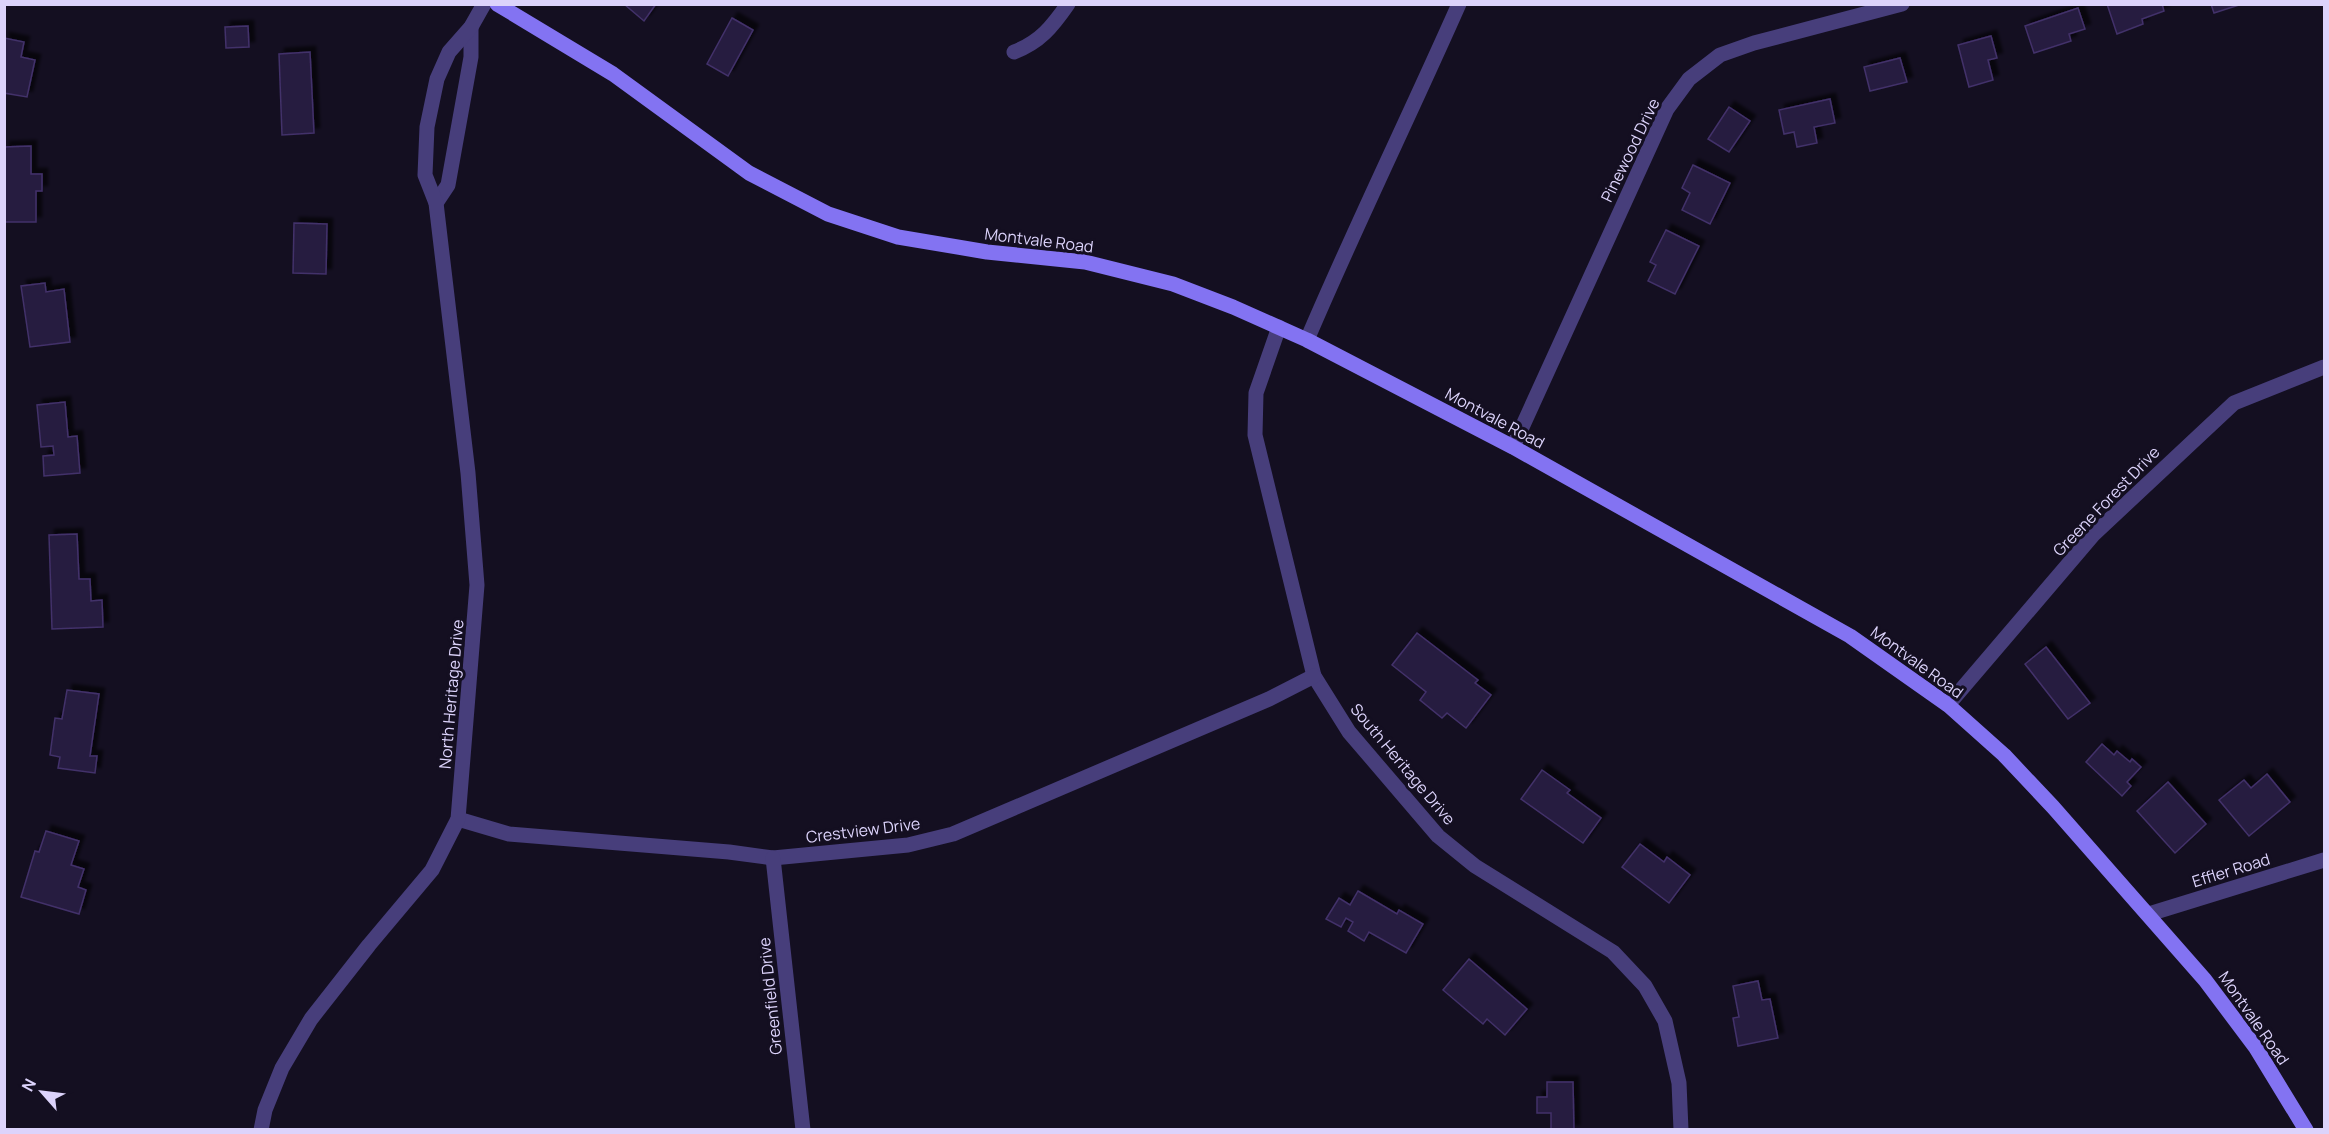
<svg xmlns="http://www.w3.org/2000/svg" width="2329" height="1134" viewBox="0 0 2329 1134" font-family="Manrope,sans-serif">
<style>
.building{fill:#281d40;stroke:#42316a;stroke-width:1.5;filter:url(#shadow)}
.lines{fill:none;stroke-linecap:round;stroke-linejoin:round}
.street{stroke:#473e7b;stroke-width:15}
.secondary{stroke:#8373f2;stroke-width:15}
.labels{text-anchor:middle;stroke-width:6;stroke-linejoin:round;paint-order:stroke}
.street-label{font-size:16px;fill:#dcd3fb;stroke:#140f21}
</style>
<defs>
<filter id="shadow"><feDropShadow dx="5.5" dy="-5.5" stdDeviation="1.5" flood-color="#0009"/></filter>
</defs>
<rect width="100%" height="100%" fill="#140f21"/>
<g class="building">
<path d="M 624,4 L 656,4 L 644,21 Z"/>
<path d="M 2107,4 L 2162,4 L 2164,11 L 2142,19 L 2143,24 L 2117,34 Z"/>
<path d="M 2211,4 L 2242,4 L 2214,13 Z"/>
<path d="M 2078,8 L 2085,29 L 2069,34 L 2071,41 L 2034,53 L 2025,26 Z"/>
<path d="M 732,18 L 753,30 L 728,76 L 707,64 Z"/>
<path d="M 248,26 L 249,47 L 226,48 L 225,27 Z"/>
<path d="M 1991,36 L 1997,58 L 1988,60 L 1993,80 L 1969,87 L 1958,45 Z"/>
<path d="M 4,38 L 24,42 L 21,57 L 35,60 L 27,97 L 4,93 Z"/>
<path d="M 310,52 L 314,133 L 282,135 L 279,54 Z"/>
<path d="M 1900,58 L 1907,82 L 1870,91 L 1864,67 Z"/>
<path d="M 1830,99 L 1835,123 L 1814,127 L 1817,143 L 1797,147 L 1794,132 L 1784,134 L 1779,110 Z"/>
<path d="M 1729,107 L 1750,121 L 1729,152 L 1708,139 Z"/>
<path d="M 31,146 L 31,174 L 42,174 L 42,191 L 36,191 L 36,222 L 5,222 L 4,147 Z"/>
<path d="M 1693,165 L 1730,183 L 1710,224 L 1682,210 L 1690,193 L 1682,188 Z"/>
<path d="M 294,223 L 327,224 L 326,274 L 293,273 Z"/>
<path d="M 1666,230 L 1699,246 L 1675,294 L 1648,281 L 1656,265 L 1650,262 Z"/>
<path d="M 45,283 L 46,292 L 64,289 L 70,342 L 30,347 L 21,286 Z"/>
<path d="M 65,402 L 68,437 L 77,436 L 80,473 L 44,476 L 43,456 L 54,455 L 53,446 L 41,447 L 37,405 Z"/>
<path d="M 77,534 L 79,579 L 90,579 L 91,601 L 102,600 L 103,627 L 52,629 L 49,535 Z"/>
<path d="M 1417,633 L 1478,680 L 1475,683 L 1491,695 L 1466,728 L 1447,713 L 1442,718 L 1420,700 L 1426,692 L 1392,665 Z"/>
<path d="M 2046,647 L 2090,703 L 2068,719 L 2025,664 Z"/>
<path d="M 67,690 L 99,694 L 90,756 L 97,756 L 95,773 L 58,768 L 60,757 L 50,755 L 55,718 L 62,719 Z"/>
<path d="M 2102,744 L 2114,755 L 2117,751 L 2130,762 L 2132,759 L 2141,767 L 2127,782 L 2131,786 L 2122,796 L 2086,762 Z"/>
<path d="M 1542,770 L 1570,790 L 1567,793 L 1601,818 L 1583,843 L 1521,799 Z"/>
<path d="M 2267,774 L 2290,802 L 2249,836 L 2219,800 L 2244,780 L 2251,788 Z"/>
<path d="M 2168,782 L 2206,824 L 2175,853 L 2137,811 Z"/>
<path d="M 46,831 L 79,841 L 71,865 L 84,869 L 78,887 L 86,890 L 79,914 L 21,897 L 35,851 L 39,852 Z"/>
<path d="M 1640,844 L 1664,862 L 1667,857 L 1690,875 L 1669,903 L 1622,867 Z"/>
<path d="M 1358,891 L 1397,914 L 1399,910 L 1423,924 L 1406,953 L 1369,932 L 1364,941 L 1348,931 L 1353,922 L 1346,918 L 1341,927 L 1326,919 L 1339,898 L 1350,905 Z"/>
<path d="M 1469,959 L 1527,1009 L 1505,1035 L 1487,1019 L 1483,1024 L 1443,990 Z"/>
<path d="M 1758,981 L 1762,1000 L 1770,999 L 1778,1038 L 1738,1046 L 1733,1018 L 1739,1017 L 1733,986 Z"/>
<path d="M 1547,1082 L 1573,1082 L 1574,1130 L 1551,1130 L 1551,1113 L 1537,1113 L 1537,1097 L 1547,1097 Z"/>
</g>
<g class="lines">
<g class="street">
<path d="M 1014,52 C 1040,42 1052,27 1068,4"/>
<path d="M 436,203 L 448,185 L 471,57 L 471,27"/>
<path d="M 1279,327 L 1256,393 L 1255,435 L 1314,676 L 1349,732 L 1438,836 L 1475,866 L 1613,952 L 1645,986 L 1665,1021 L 1679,1083 L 1681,1130"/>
<path d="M 1307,340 C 1355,227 1409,117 1459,4"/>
<path d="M 1513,447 L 1667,109 L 1689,79 L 1720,55 L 1754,43 L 1902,4"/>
<path d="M 1948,705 L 2094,534 L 2234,403 L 2324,367"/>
<path d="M 458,819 L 509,834 L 729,852 L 773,858 L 908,845 L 953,834 L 1269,699 L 1314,676"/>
<path d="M 773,858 L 803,1130"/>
<path d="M 2149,914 L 2324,860"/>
<path d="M 261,1130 L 265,1110 L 282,1068 L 311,1019 L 369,945 L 432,870 L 458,819 L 477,585 L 468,473 L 436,203 L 425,175 L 427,127 L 437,79 L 449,52 L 471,27 L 484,4"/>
</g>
<path class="secondary" d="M 497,4 L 613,74 L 749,173 L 828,214 L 898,237 L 987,252 L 1085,262 L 1173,284 L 1233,307 L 1307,340 L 1513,447 L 1850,636 L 1948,705 L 2004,755 L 2053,807 L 2205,980 L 2256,1048 L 2306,1130"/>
</g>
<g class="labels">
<g class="street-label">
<text transform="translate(1630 150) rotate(-64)" y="6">Pinewood Drive</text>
<text transform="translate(1039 240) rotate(7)" y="6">Montvale Road</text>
<text transform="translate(1495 418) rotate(28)" y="6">Montvale Road</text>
<text transform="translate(2106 501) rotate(-46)" y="6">Greene Forest Drive</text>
<text transform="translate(1917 662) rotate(36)" y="6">Montvale Road</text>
<text transform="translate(451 694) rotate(-85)" y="6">North Heritage Drive</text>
<text transform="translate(1403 764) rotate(50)" y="6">South Heritage Drive</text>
<text transform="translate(863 830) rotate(-7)" y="6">Crestview Drive</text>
<text transform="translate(2231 870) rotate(-17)" y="6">Effler Road</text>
<text transform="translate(770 996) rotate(-96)" y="6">Greenfield Drive</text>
<text transform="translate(2254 1018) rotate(55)" y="6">Montvale Road</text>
</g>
</g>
<rect width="2329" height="1134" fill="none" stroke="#dcd3fb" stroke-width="12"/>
<g transform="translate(42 1092) rotate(298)" stroke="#140f21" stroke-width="4.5" paint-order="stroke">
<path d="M0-4.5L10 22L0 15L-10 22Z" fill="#dcd3fb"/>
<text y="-9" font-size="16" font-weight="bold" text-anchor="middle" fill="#dcd3fb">N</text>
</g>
</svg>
